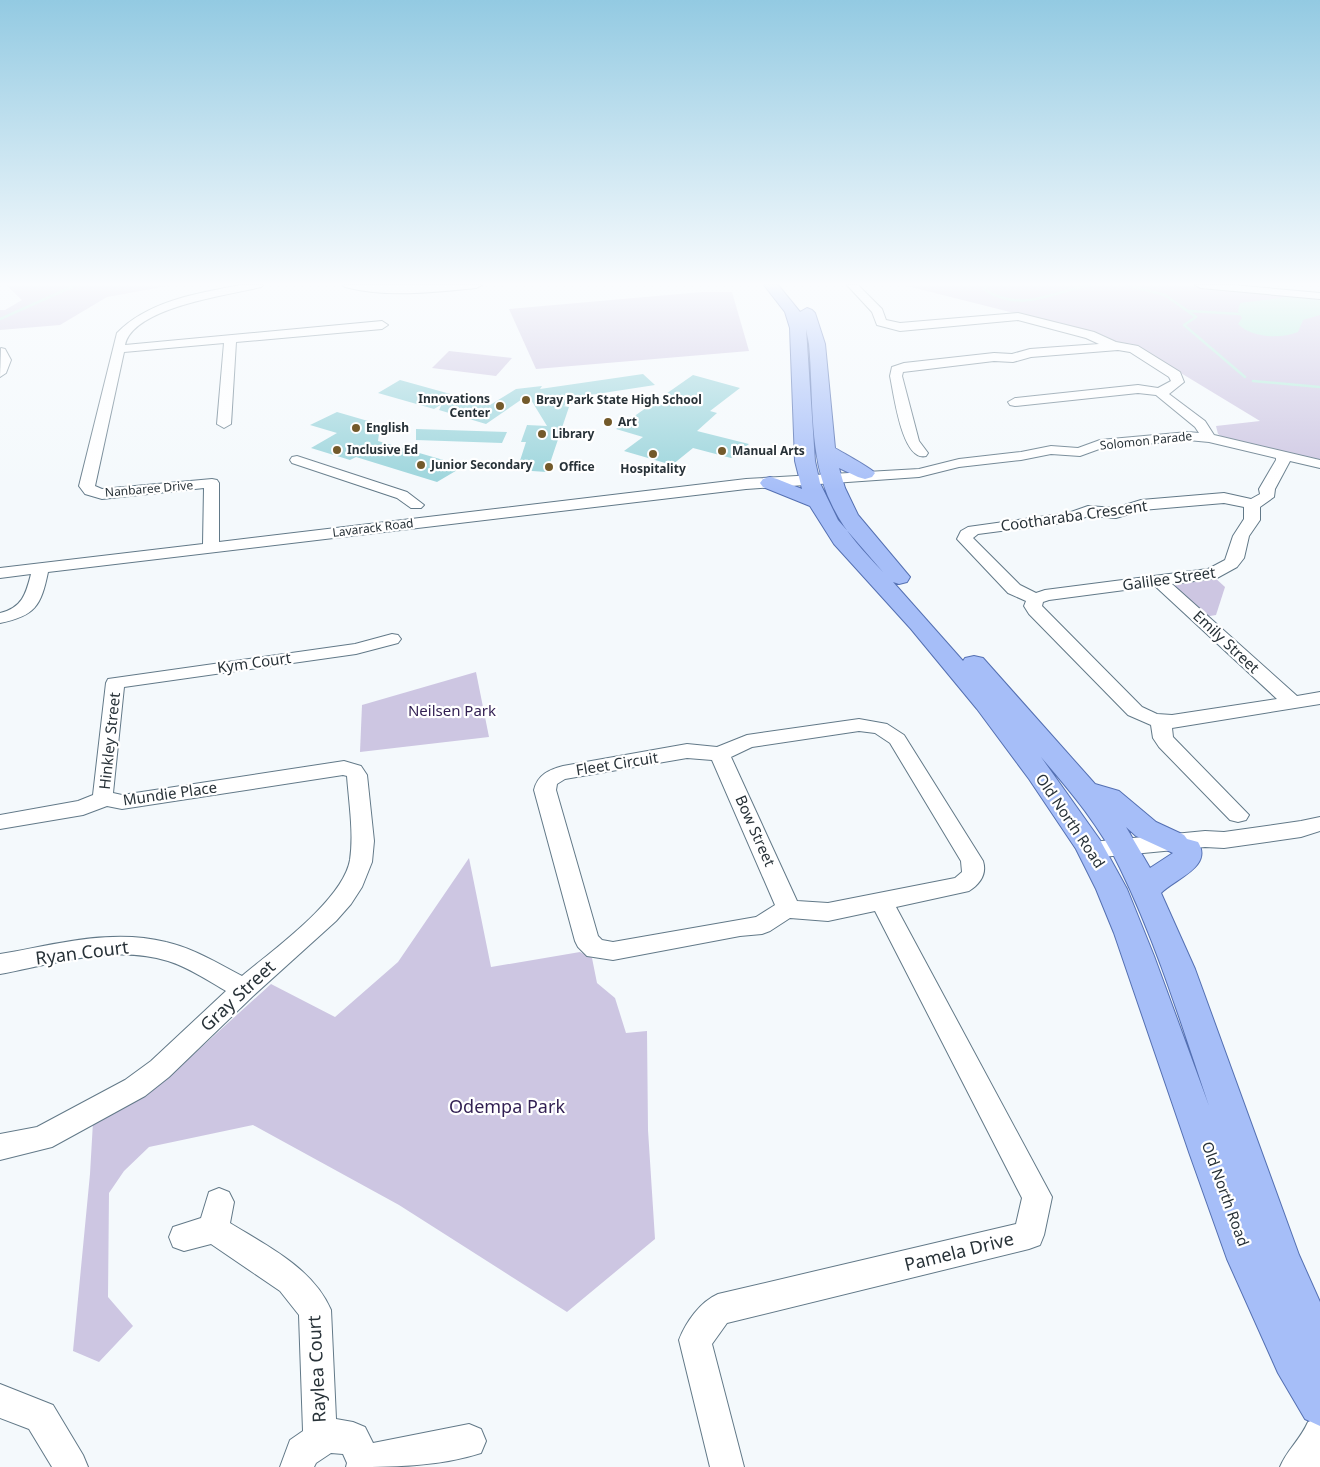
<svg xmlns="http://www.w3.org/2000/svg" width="1320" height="1467" viewBox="0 0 1320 1467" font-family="'Noto Sans',sans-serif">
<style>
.green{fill:#cdc6e2}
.water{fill:#b3eada}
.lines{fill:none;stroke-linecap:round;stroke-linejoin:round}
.stream{stroke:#b3eada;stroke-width:2.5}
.building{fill:#9ad4db}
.minor-casing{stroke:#627988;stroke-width:2}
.major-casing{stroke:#5470b2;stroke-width:2}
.minor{fill:#fff;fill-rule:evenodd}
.major{fill:#a6bef8;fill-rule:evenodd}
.poi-dot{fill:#735a2b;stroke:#fff;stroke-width:2}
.labels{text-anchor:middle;stroke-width:4.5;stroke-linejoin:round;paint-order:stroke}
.far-poi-label{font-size:12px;font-weight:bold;fill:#283238;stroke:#fff;text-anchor:start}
.far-street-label{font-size:12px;fill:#283238;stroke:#fff}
.street-label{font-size:15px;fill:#283238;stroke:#fff}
.park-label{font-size:15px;fill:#311f52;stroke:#fff}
.near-street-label{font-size:18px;fill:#283238;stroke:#fff}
.near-park-label{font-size:18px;fill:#311f52;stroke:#fff}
</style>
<rect width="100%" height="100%" fill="#f4f9fc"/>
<g class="green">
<path d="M 6,285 L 174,285 L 107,297 L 60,325 L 0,330 L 0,310 L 5,310 L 22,300 Z"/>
<path d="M 903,285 L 1180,285 L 1320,300 L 1320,460 L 1225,439 L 1218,434 L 1216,426 L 1260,421 L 1133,344 L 1116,343 L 1094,333 Z"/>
<path d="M 702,292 L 732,292 L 749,351 L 536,369 L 509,309 Z"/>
<path d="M 449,351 L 512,358 L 496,376 L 432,368 Z"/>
<path d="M 1214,577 L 1225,587 L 1216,615 L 1204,617 L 1165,582 Z"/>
<path d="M 476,672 L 489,737 L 360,752 L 362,705 Z"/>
<path d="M 469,858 L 491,967 L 580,952 L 592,958 L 597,983 L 615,998 L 626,1033 L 647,1031 L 648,1130 L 655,1239 L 567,1312 L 399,1205 L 253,1125 L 149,1147 L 124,1171 L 109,1193 L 108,1297 L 133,1326 L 99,1362 L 73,1351 L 90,1174 L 93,1122 L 164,1081 L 271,984 L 335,1017 L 398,962 Z"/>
</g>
<path class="water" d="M 1283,296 L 1320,300 L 1320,315 L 1303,320 L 1298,332 C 1281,339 1251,338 1238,324 L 1242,318 L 1238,311 L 1240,303 L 1280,298 Z"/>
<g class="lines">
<g class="stream">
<path d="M 987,285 L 985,290 C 1022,313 1052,292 1090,285"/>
<path d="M 1126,285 L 1165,295 L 1196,317 L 1184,325 L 1245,377"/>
<path d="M 1189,311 L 1240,314"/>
<path d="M 0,319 L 76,285"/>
<path d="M 1253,381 L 1320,387"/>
</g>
</g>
<g class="building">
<path d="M 643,374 L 655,385 L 590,395 L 594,399 L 563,406 L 569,407 L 547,472 L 517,470 L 526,442 L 521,442 L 527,425 L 547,426 L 528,395 L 486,424 L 439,410 L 442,404 L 434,409 L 378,393 L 400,380 L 490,405 L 516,389 L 542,386 L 540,389 Z"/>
<path d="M 693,375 L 740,388 L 710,411 L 717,413 L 697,431 L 749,444 L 731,458 L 693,448 L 672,465 L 624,451 L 643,437 L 616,429 Z"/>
<path d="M 337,412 L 392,428 L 379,434 L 378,441 L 464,466 L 437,482 L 356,457 L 350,460 L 311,448 L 337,433 L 310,425 Z"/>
<path d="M 416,429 L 507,432 L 502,443 L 416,440 Z"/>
</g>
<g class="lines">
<defs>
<g id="minor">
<path d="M 241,285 L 263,285 L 261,287 C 229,295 133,307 125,345 L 382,321 L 388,325 L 382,329 L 236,342 L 231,424 L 224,428 L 217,424 L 224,343 L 124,352 L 95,486 L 102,489 L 212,479 L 217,480 L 219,483 L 219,542 L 746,479 L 919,469 L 959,459 L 1021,452 L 1051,446 L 1078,448 L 1100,440 L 1188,432 L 1199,433 L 1195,427 L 1156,395 L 1138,393 L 1015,406 L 1010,405 L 1008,402 L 1015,398 L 1138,385 L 1158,388 L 1171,381 L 1169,377 L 1130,352 L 1118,350 L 1031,357 L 1013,362 L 994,361 L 903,372 L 902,376 L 919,441 L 928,453 L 926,456 C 902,462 894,394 890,376 L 892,367 L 904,363 L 994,353 L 1012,354 L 1030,349 L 1099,344 L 1086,338 L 1018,320 L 900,331 L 877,325 L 872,312 L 847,285 L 858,285 L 882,309 L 886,320 L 900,323 L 1018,313 L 1094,332 L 1116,342 L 1138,346 L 1180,372 L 1184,382 L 1169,394 L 1205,421 L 1214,435 L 1320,460 L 1320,468 L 1290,461 L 1275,489 L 1274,497 L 1260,507 L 1260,520 L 1249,536 L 1244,558 L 1237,567 L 1217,578 L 1172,584 L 1297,696 L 1320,692 L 1320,704 L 1172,728 L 1173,737 L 1249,815 L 1246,820 L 1238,822 L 1230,820 L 1159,747 L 1153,738 L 1151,725 L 1128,715 L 1029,614 L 1024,606 L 1026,601 L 1008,593 L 957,539 L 961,531 L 968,527 L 1068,513 L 1088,506 L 1115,508 L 1141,500 L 1224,493 L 1251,499 L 1260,494 L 1259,489 L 1276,460 L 1276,458 L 1209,442 L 1188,440 L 1102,448 L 1080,456 L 1051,454 L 1021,460 L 959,467 L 919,477 L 746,489 L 48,572 C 41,606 35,616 0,623 L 0,613 C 22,608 26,594 31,574 L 0,578 L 0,568 L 203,544 L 204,488 L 102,499 L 85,494 L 79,486 L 117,333 C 148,301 198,293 241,285 ZM 1224,503 L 1244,507 L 1244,519 L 1233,536 L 1225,560 L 1208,569 L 1045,590 L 1036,593 L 1020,585 L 973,538 L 978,534 L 1070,522 L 1089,516 L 1116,518 L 1142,510 ZM 1155,586 L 1277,699 L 1172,715 L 1157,714 L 1142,707 L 1042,606 L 1043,602 L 1049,600 Z"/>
<path d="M 343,285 L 482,285 L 476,288 C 433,292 387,298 345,287 Z"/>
<path d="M 1195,285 L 1233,285 L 1320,293 L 1320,299 L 1201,288 Z"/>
<path d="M 1,348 L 5,349 L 11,360 L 6,373 L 0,377 Z"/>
<path d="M 297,456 L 407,492 L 424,505 L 421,508 L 411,508 L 397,498 L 292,463 L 290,460 L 292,457 Z"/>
<path d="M 392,634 L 398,635 L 401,639 L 398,643 L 356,654 L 124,687 L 113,793 L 122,795 L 344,761 L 361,766 L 367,775 L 374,841 L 372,862 L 362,887 L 351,904 L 336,921 L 253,996 L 169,1077 L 145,1096 L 52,1147 L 0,1160 L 0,1134 L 37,1127 L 125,1080 L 151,1061 L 226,991 C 207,980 188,967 168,961 C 115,944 53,964 0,974 L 0,954 C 54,945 111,928 166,942 C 193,948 217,963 242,976 C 273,950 343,900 350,860 C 354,833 349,803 347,776 L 343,775 L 122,809 L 107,806 L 83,815 L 0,829 L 0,815 L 78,801 L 93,795 L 106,683 L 108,679 L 355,644 Z"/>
<path d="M 859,719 L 887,724 L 904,735 L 983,861 C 987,874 980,884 969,891 L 896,907 L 1052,1197 L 1044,1235 L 1040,1245 L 1029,1249 L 727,1323 L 712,1344 L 744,1467 L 710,1467 L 679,1340 C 686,1322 700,1302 718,1294 L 1016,1224 L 1022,1198 L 875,911 L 828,921 L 790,918 L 770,931 L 762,934 L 740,936 L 613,960 L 587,956 L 578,947 L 575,941 L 534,790 C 538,774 549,770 563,766 L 687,744 L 717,747 L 747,735 ZM 859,731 L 875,733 L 890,743 L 961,861 L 962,872 L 955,878 L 828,903 L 797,901 L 731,757 L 752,747 ZM 687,758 L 712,760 L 775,905 L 756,917 L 613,942 L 602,940 L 598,936 L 556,790 L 557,784 L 565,779 Z"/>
<path d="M 1320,817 L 1320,831 L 1301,837 L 1224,848 L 1205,847 L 1092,858 L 1084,856 L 1081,850 L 1084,844 L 1092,842 L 1205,831 L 1224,832 L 1301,821 Z"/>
<path d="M 219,1188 L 229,1192 L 234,1202 L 230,1223 C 267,1246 313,1268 331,1310 L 336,1419 L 353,1422 L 365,1427 L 373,1443 L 469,1424 L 481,1429 L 486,1441 L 481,1453 C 438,1467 391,1467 346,1467 L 347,1463 L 343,1454 L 331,1453 L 316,1463 L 314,1467 L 280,1467 L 290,1440 L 303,1431 L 299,1315 L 280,1291 L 211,1244 L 184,1251 L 173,1247 L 169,1237 L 173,1227 L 201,1218 L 209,1192 Z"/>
<path d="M 0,1384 L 53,1405 L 83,1455 L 88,1467 L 52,1467 L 29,1429 L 0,1418 Z"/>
<path d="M 1320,1417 L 1320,1467 L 1280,1467 C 1287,1450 1300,1440 1308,1422 Z"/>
</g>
<path id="major" d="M 764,285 L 778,285 L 800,312 L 807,308 L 812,310 L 815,313 L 825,344 L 835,448 C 843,453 871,468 875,473 L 872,477 L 865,479 L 858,477 L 839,468 L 845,488 L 858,515 L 910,577 L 907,582 L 899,584 L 893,582 L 963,661 L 965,658 L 974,656 L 983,658 L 1095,784 L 1119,791 L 1156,822 L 1184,835 L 1187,839 L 1198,842 C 1213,867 1176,878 1161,893 L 1195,969 L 1299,1255 L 1320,1302 L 1320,1426 L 1305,1419 L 1278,1373 L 1227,1259 L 1190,1155 L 1114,933 L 1096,889 L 1076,849 L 1029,779 L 977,709 L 911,629 L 834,544 L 810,506 L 763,487 L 760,483 L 763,479 L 770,477 L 777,479 L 802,489 L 795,461 L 790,328 L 785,312 ZM 806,329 L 809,344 C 814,397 808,457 832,505 C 844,531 864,552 883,572 L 838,520 L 820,483 L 815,461 ZM 1041,757 C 1070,791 1101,827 1120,868 C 1157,944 1182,1026 1209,1106 L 1154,956 L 1127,889 L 1100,840 ZM 1126,827 L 1136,836 L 1173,853 L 1150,868 Z"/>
</defs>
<use href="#minor" class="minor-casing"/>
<use href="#major" class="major-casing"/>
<use href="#minor" class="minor"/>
<use href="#major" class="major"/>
</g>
<linearGradient id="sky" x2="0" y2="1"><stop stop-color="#93cae2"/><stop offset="0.58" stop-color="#fafcfe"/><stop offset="1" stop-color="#fafcfe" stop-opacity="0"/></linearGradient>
<rect width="1320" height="490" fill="url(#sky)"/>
<g class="poi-dot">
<circle cx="526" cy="400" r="5"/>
<circle cx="500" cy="406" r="5"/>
<circle cx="608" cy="422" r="5"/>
<circle cx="356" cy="428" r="5"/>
<circle cx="542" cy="434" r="5"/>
<circle cx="337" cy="450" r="5"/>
<circle cx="722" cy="451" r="5"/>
<circle cx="653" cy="454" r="5"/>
<circle cx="421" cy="465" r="5"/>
<circle cx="549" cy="467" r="5"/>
</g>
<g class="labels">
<g class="far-poi-label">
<text x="490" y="403" text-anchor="end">Innovations<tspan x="490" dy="14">Center</tspan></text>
<text x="536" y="404">Bray Park State High School</text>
<text x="618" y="426">Art</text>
<text x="366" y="432">English</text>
<text x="552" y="438">Library</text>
<text x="347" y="454">Inclusive Ed</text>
<text x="732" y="455">Manual Arts</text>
<text x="431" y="469">Junior Secondary</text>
<text x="559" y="471">Office</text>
<text x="653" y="473" text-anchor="middle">Hospitality</text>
</g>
<g class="far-street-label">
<text transform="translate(1146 441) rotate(-6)" y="4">Solomon Parade</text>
<text transform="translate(149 489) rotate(-5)" y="4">Nanbaree Drive</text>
<text transform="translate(373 528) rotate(-7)" y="4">Lavarack Road</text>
</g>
<g class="street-label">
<text transform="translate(1074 516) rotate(-8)" y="5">Cootharaba Crescent</text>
<text transform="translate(1169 579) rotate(-8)" y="5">Galilee Street</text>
<text transform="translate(1226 642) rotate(43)" y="5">Emily Street</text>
<text transform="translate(254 663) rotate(-8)" y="5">Kym Court</text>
<text transform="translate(110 741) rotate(-84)" y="5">Hinkley Street</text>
<text transform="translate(617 764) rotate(-9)" y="5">Fleet Circuit</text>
<text transform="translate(170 794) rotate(-8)" y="5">Mundie Place</text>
<text transform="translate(1070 821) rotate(56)" y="5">Old North Road</text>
<text transform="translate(755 831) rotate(66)" y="5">Bow Street</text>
<text transform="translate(1225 1194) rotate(70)" y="5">Old North Road</text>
</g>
<g class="park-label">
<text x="452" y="716">Neilsen Park</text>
</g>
<g class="near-street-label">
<text transform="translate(82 953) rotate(-7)" y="6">Ryan Court</text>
<text transform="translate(238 996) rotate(-43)" y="6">Gray Street</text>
<text transform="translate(959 1252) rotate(-14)" y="6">Pamela Drive</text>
<text transform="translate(317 1369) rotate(-93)" y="6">Raylea Court</text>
</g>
<g class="near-park-label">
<text x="507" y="1113">Odempa Park</text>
</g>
</g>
</svg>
